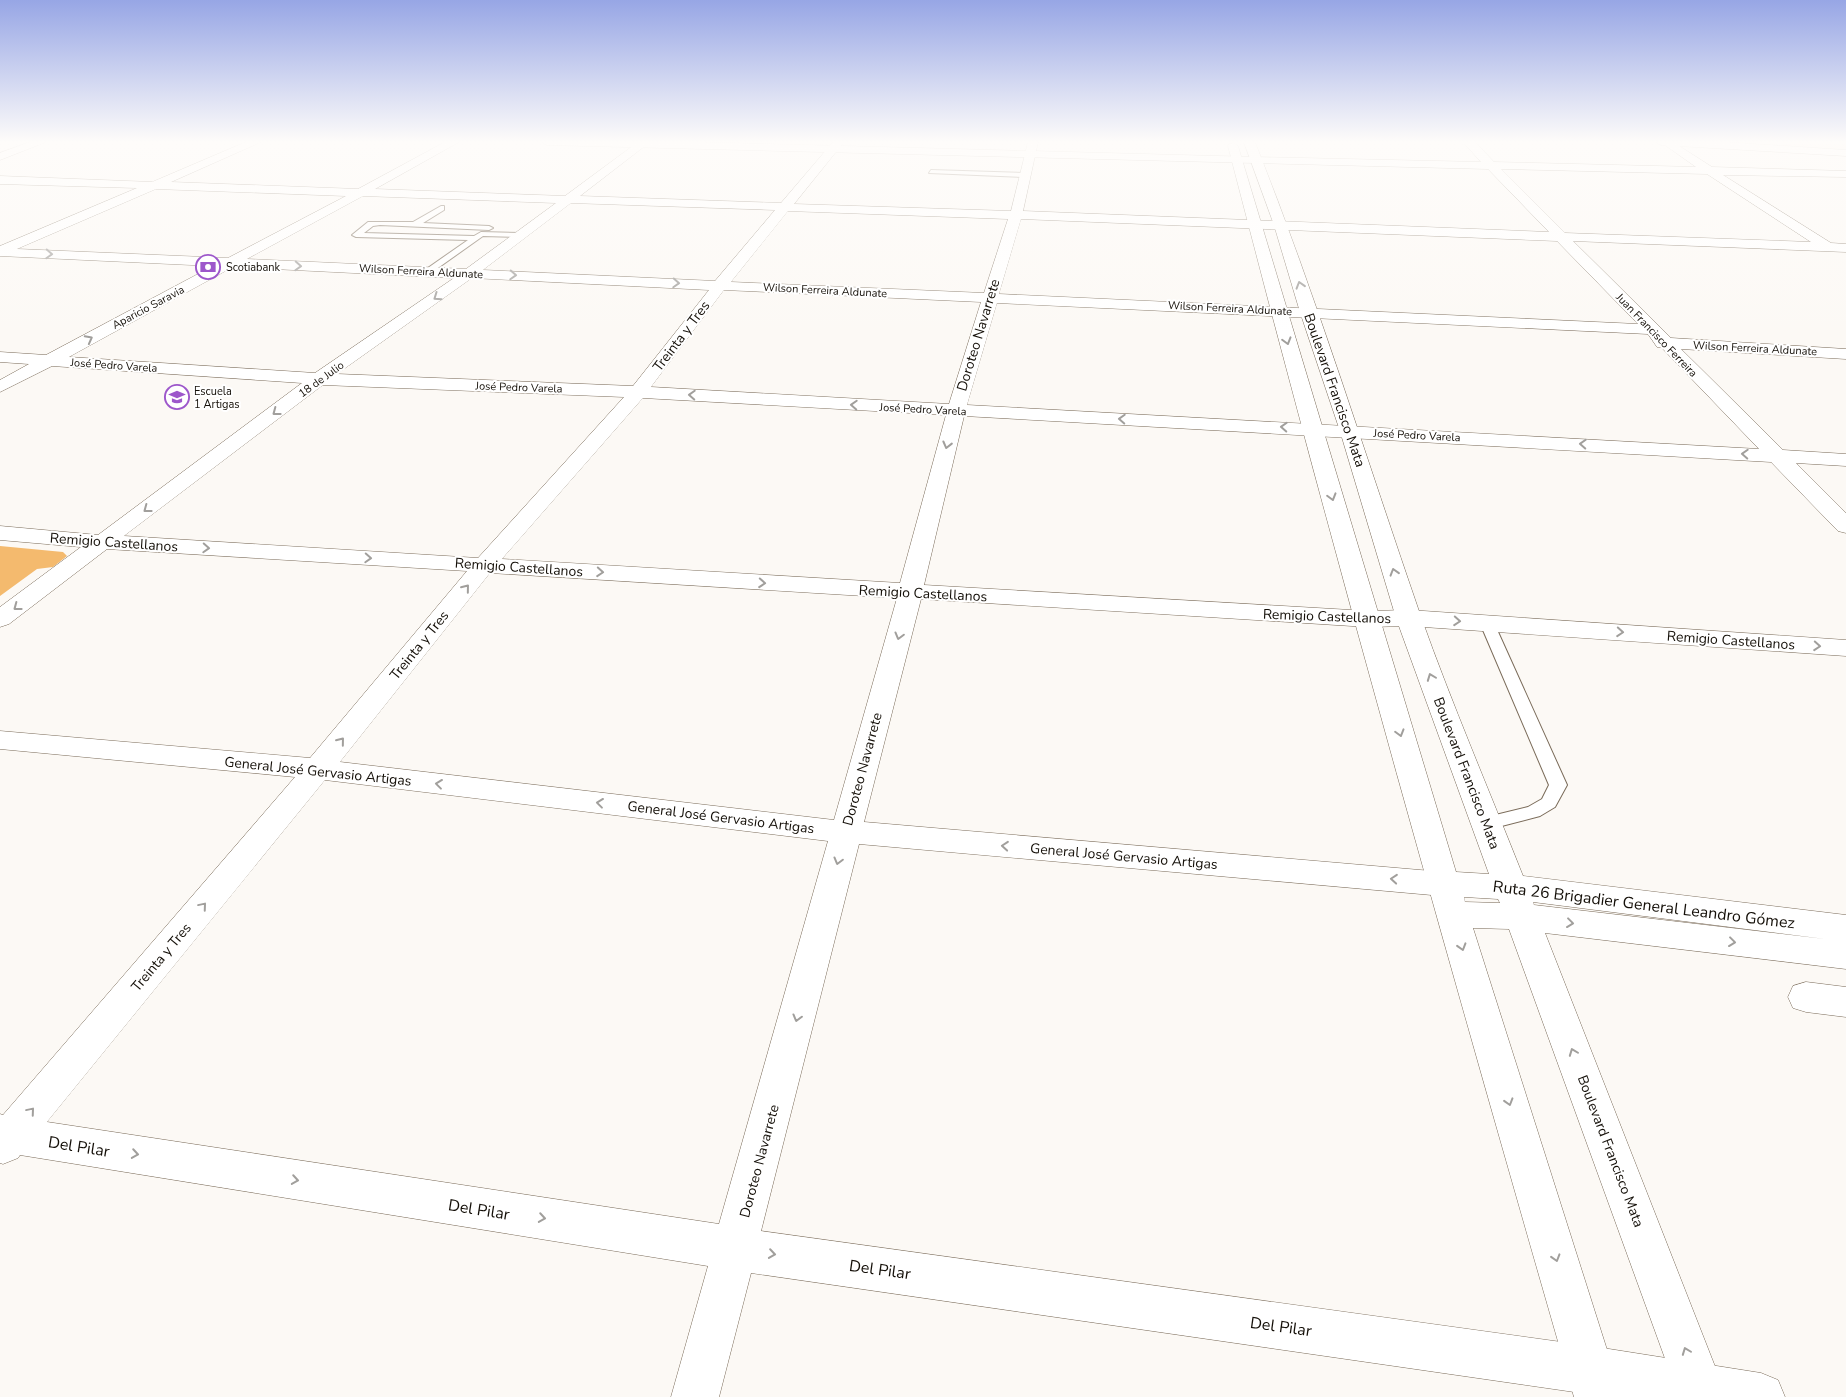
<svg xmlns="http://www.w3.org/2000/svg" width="1846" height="1397" viewBox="0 0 1846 1397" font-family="'Nunito Sans',sans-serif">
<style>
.built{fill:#fcebd6}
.green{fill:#f4ba6e}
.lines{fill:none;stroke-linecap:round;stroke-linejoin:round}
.lane-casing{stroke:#7a6b59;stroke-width:2}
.street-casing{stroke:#7a6b59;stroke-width:1}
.secondary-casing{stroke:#7a6b59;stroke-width:1}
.primary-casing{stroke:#7a6b59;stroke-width:1}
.lane{fill:#fff;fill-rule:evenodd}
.street{fill:#fff;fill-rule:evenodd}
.secondary{fill:#fff;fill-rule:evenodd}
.primary{fill:#fff;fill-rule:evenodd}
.oneway{stroke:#a19f9c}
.labels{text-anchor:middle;stroke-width:4;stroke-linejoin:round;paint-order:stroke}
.far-poi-label{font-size:11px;fill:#140f08;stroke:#fff;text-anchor:start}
.far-street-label{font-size:11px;fill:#140f08;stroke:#fff}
.street-label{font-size:14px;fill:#140f08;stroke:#fff}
.near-street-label{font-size:16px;fill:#140f08;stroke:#fff}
</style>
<rect width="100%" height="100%" fill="#fcf9f5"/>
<path class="built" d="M 1782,142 L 1846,142 L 1846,149 L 1786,146 Z"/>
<path class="green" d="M 0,546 L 63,552 L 67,556 L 53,567 L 37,569 L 0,596 Z"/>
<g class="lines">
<defs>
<g id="lane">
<path d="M 931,170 L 1025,173 L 1028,175 L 1025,177 L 929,173 Z"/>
<path d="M 441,206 L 444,206 L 444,210 L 423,223 L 489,226 L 493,228 L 489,230 L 380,225 L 373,226 L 364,233 L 474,236 L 481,232 L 521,233 L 525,235 L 521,237 L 483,236 L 428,275 L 424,272 L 425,270 L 468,240 L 356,237 L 352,235 L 368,222 L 413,222 Z"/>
<path d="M 1487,619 L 1494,623 L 1567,785 L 1555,807 L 1540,816 L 1486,830 L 1479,829 L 1477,824 L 1479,819 L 1528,807 L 1542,799 L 1549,785 L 1480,623 Z"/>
</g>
<g id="street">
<path d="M 30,142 L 46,142 L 0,160 L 0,153 Z"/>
<path d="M 246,142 L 261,142 L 171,182 L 358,189 L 445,142 L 459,142 L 375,189 L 565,196 L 638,142 L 650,142 L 580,196 L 781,203 L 833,142 L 844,142 L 794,204 L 1011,211 L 1028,142 L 1038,142 L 1023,211 L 1549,232 L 1488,169 L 1255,163 L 1249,160 L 1255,157 L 1481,162 L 1463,142 L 1475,142 L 1494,162 L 1696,167 L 1662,143 L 1673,142 L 1712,167 L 1846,171 L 1846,177 L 1723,175 L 1831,243 L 1846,244 L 1846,252 L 1573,241 L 1671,338 L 1846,349 L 1846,359 L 1681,349 L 1783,450 L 1846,454 L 1846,466 L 1796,463 L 1846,513 L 1846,533 L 1838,531 L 1771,462 L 964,416 L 924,585 L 1368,611 L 1409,610 L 1846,640 L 1846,656 L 1409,626 L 1368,627 L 921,599 L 864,822 L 1443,872 L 1455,875 L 1460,884 L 1455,893 L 1443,896 L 859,844 L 761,1231 L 1590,1346 L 1761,1373 L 1778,1380 L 1785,1397 L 1609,1397 L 751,1273 L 719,1397 L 671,1397 L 708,1266 L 20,1155 L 18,1158 L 3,1164 L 0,1163 L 0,1114 L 3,1115 L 295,777 L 0,749 L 0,731 L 310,758 L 467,571 L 107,549 L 9,624 L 0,627 L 0,607 L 81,547 L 0,540 L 0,526 L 98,535 L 302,383 L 52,366 L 0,392 L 0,380 L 29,364 L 0,362 L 0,352 L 46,355 L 213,266 L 0,256 L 0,246 L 137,188 L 0,184 L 0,176 L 152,182 ZM 1501,169 L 1707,174 L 1811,242 L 1565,233 ZM 156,189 L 346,196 L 228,258 L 17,249 ZM 363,196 L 556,203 L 466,269 L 247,259 ZM 571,203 L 775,210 L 715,281 L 483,270 ZM 788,211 L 1008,219 L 984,293 L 731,282 ZM 1021,219 L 1557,241 L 1638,324 L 999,294 ZM 233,267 L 454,278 L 315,373 L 69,357 ZM 472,278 L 709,290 L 633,386 L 337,374 ZM 724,290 L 981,302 L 949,404 L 651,387 ZM 997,303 L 1648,334 L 1657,347 L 1661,347 L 1759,449 L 967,405 ZM 323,385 L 624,397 L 478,558 L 124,536 ZM 643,398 L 946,415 L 900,583 L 502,559 ZM 490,573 L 897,598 L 834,820 L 340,762 ZM 325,780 L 828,841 L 719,1224 L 47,1122 Z"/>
<path d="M 1806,982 L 1846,987 L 1846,1017 L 1806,1012 L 1793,1008 L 1788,997 L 1793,986 Z"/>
</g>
<g id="secondary">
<path d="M 542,142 L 693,142 L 1255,157 L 1261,160 L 1255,163 L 547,145 Z"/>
<path d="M 1656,142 L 1723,142 L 1846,150 L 1846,156 L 1661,145 Z"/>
</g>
<path id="primary" d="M 1244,142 L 1255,142 C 1317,298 1366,458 1421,617 C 1452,704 1489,790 1523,876 L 1846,915 L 1846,969 L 1545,933 L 1727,1397 L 1679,1397 L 1509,929 L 1473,928 L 1622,1397 L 1574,1397 C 1454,981 1336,565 1228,146 L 1229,144 L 1233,143 L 1238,146 L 1456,872 L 1489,874 L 1396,618 L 1340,431 L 1300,312 L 1274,225 ZM 1464,897 L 1498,899 L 1500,903 L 1465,902 ZM 1533,902 L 1825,939 L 1534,905 Z"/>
</defs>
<use href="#lane" class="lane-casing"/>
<use href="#street" class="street-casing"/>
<use href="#secondary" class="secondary-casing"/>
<use href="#primary" class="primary-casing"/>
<use href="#lane" class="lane"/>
<use href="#street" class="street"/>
<use href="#secondary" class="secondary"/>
<use href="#primary" class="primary"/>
</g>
<defs><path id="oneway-chevron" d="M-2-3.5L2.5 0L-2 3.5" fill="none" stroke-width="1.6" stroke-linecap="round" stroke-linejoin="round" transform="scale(1.25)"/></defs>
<g class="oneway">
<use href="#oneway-chevron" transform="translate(49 254) rotate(3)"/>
<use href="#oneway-chevron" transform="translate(298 266) rotate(3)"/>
<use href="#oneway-chevron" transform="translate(513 275) rotate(3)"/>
<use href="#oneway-chevron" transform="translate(676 283) rotate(3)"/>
<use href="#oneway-chevron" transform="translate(1300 285) rotate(-107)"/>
<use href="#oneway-chevron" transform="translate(437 297) rotate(145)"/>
<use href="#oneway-chevron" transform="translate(89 339) rotate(-28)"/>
<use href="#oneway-chevron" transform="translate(1287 341) rotate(74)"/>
<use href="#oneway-chevron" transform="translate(692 395) rotate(-177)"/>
<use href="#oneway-chevron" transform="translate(854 405) rotate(-177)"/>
<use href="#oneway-chevron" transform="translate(276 412) rotate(143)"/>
<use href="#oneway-chevron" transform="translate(1122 419) rotate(-177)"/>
<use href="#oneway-chevron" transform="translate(1284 427) rotate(-177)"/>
<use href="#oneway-chevron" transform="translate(1583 444) rotate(-177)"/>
<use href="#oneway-chevron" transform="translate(947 445) rotate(104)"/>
<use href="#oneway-chevron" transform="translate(1745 454) rotate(-177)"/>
<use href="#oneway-chevron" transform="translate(1332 497) rotate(74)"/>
<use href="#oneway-chevron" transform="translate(147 509) rotate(143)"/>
<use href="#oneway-chevron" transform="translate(206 548) rotate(3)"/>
<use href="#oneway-chevron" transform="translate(368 558) rotate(3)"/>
<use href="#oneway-chevron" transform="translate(600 572) rotate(4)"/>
<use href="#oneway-chevron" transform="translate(1394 572) rotate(-107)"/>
<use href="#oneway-chevron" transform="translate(762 583) rotate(4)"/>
<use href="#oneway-chevron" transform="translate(466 588) rotate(-51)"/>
<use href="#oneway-chevron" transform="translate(17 607) rotate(143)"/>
<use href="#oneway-chevron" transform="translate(1457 621) rotate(4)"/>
<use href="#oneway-chevron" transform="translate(1620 632) rotate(4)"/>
<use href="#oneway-chevron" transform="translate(899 636) rotate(105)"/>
<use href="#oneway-chevron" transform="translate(1817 646) rotate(4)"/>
<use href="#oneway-chevron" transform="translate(1431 677) rotate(-111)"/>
<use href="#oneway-chevron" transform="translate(1400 733) rotate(74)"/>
<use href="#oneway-chevron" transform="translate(341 741) rotate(-51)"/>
<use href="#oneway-chevron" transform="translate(439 784) rotate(-173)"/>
<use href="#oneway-chevron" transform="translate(600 803) rotate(-173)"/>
<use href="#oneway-chevron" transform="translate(1005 846) rotate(-175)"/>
<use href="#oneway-chevron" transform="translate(838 861) rotate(105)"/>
<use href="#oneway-chevron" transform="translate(1394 879) rotate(-175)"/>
<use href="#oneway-chevron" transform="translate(203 906) rotate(-50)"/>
<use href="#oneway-chevron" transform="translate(1570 923) rotate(7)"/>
<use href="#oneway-chevron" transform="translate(1732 942) rotate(7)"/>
<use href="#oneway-chevron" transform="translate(1462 947) rotate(73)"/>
<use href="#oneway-chevron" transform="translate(797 1018) rotate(105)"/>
<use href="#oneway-chevron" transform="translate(1573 1052) rotate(-111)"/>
<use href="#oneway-chevron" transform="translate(1509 1102) rotate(73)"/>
<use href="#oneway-chevron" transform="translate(31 1111) rotate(-50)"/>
<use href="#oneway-chevron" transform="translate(135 1154) rotate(9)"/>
<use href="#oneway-chevron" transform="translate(295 1180) rotate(9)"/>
<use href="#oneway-chevron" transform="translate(542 1218) rotate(9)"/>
<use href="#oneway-chevron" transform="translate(772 1254) rotate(8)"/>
<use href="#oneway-chevron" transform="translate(1556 1258) rotate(73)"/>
<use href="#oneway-chevron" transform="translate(1686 1351) rotate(-111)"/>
</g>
<linearGradient id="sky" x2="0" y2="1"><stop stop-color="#97a6e5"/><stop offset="0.42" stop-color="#fefcfa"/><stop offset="1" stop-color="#fefcfa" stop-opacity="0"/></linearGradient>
<rect width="1846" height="338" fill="url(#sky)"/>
<defs>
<symbol id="bank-ring" viewBox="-11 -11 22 22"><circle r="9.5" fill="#fff" stroke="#9d57cb" stroke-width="1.5"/><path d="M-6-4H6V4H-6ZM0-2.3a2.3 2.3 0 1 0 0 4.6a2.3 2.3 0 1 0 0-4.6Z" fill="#9d57cb"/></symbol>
<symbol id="school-ring" viewBox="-11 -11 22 22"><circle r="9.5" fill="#fff" stroke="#9d57cb" stroke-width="1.5"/><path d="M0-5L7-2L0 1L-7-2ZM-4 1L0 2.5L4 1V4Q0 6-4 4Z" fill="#9d57cb"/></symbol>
</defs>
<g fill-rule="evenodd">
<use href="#bank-ring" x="194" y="253" width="28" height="28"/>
<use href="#school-ring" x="163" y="383" width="28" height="28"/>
</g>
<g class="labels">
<g class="far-poi-label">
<text x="226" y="271">Scotiabank</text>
<text x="194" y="395">Escuela<tspan x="194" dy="13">1 Artigas</tspan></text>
</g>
<g class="far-street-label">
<text transform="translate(421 271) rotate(3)" y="4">Wilson Ferreira Aldunate</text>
<text transform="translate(825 290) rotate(3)" y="4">Wilson Ferreira Aldunate</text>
<text transform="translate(148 307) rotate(-28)" y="4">Aparicio Saravia</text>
<text transform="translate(1230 308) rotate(3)" y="4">Wilson Ferreira Aldunate</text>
<text transform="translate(1657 335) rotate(46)" y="4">Juan Francisco Ferreira</text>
<text transform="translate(1755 348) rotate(3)" y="4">Wilson Ferreira Aldunate</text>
<text transform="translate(114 365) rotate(4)" y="4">José Pedro Varela</text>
<text transform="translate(321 379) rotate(-36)" y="4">18 de Julio</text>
<text transform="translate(519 387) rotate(2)" y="4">José Pedro Varela</text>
<text transform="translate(923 409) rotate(3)" y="4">José Pedro Varela</text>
<text transform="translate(1417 435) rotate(3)" y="4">José Pedro Varela</text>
</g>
<g class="street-label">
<text transform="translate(978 335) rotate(-73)" y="5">Doroteo Navarrete</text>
<text transform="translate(681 336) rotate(-53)" y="5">Treinta y Tres</text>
<text transform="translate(1335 390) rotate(71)" y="5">Boulevard Francisco Mata</text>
<text transform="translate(114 542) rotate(4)" y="5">Remigio Castellanos</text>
<text transform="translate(519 567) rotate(4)" y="5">Remigio Castellanos</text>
<text transform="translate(923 593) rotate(3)" y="5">Remigio Castellanos</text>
<text transform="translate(1327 616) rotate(2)" y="5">Remigio Castellanos</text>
<text transform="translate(1731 640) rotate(4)" y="5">Remigio Castellanos</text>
<text transform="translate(419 645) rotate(-51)" y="5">Treinta y Tres</text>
<text transform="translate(862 769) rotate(-75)" y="5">Doroteo Navarrete</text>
<text transform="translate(318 771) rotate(6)" y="5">General José Gervasio Artigas</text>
<text transform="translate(1467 773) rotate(69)" y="5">Boulevard Francisco Mata</text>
<text transform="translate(721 817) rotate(7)" y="5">General José Gervasio Artigas</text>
<text transform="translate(1124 856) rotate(5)" y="5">General José Gervasio Artigas</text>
<text transform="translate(161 957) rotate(-50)" y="5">Treinta y Tres</text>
<text transform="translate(1611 1151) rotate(69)" y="5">Boulevard Francisco Mata</text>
<text transform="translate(759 1161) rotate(-75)" y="5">Doroteo Navarrete</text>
</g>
<g class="near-street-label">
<text transform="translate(1644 904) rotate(7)" y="6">Ruta 26 Brigadier General Leandro Gómez</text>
<text transform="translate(79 1146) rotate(9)" y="6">Del Pilar</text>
<text transform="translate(479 1209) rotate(9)" y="6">Del Pilar</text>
<text transform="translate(880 1269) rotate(8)" y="6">Del Pilar</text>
<text transform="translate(1281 1326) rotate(8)" y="6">Del Pilar</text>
</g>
</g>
</svg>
